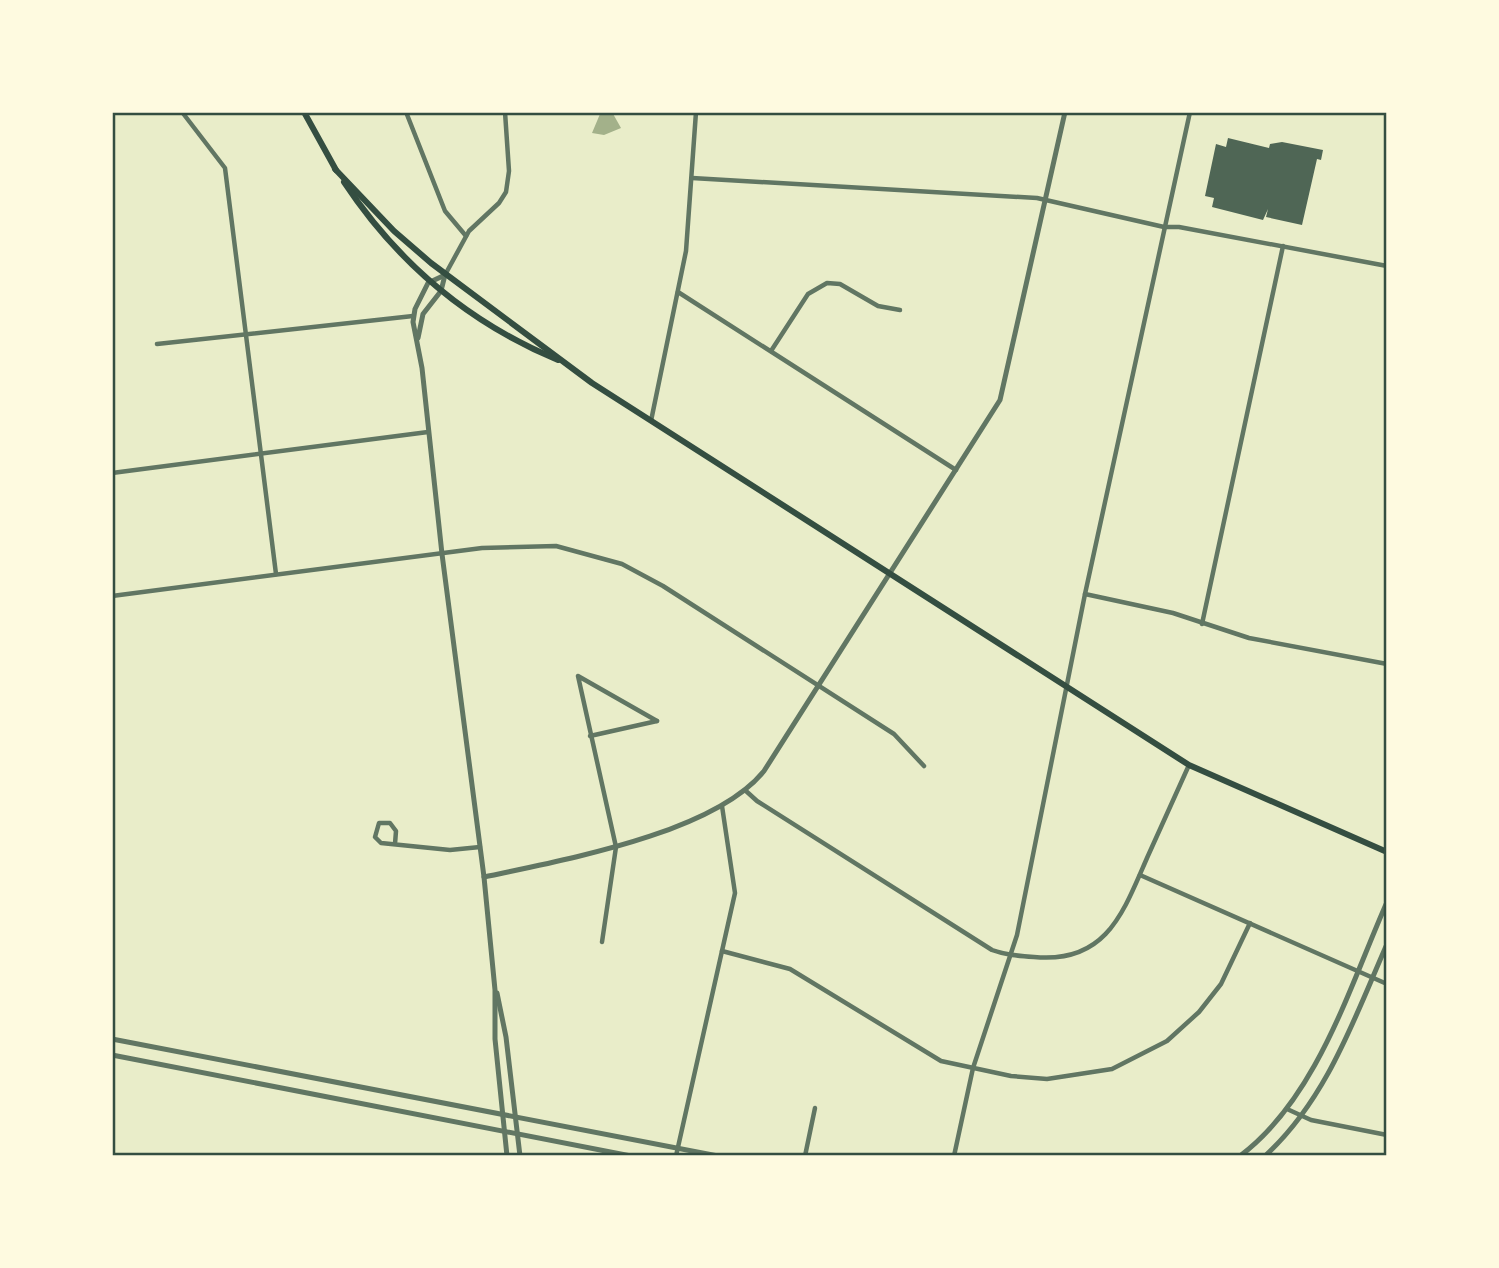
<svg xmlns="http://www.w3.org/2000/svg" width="1499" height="1268" viewBox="0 0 1499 1268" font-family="Poppins,sans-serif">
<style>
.water{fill:#a3b18a}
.building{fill:#4f6655}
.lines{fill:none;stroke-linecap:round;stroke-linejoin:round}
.minor{stroke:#617663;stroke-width:4.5}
.tertiary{stroke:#617663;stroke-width:5}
.secondary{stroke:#344e41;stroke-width:6}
.neatline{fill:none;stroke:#344e41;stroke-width:2.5}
</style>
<rect width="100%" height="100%" fill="#e9edc9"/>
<path class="water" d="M 596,112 L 612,112 L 621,128 L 604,135 L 592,133 L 600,114 Z"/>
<path class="building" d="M 1228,138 L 1269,148 L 1270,144 L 1282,142 L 1323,150 L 1321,160 L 1317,159 L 1302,225 L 1266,217 L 1268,209 L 1263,220 L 1212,207 L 1214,198 L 1205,196 L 1216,144 L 1226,147 Z"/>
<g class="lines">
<g class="minor">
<path d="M 182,112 L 225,168 L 276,574"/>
<path d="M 406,112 L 445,211 L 466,236"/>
<path d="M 692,178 L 1037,198 L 1164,227 L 1179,227 L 1387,266"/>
<path d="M 445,275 L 469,231 L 499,203 L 506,192 L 509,171 L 505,112"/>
<path d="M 678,292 L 956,470"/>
<path d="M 157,344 L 413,316"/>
<path d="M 771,351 L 808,294 L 827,283 L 840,284 L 878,306 L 900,310"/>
<path d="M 651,421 L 686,251 L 696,112"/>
<path d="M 112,473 L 428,432"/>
<path d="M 1085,594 L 1173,613 L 1249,638 L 1387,664"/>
<path d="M 112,596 L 482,548 L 556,546 L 622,564 L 663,586 L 894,734 L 924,766"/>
<path d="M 1202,624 L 1283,246"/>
<path d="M 590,736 L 657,721"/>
<path d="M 746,791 L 757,801 L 992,950 C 1005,955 1019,956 1034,957 C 1106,964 1123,913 1147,858 C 1161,827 1175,796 1189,765"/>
<path d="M 395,844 L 396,831 L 390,823 L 379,823 L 375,837 L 381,843 L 450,850 L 480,847"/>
<path d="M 1140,875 L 1387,984"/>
<path d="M 602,942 L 616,847 L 578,676 L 657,721"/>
<path d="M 722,951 L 790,969 L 941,1061 L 1011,1076 L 1047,1079 L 1112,1069 L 1167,1041 L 1199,1012 L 1221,984 L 1250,923"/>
<path d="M 1287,1109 L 1311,1120 L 1387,1135"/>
<path d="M 676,1156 L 735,893 L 722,806"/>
<path d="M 805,1156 L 815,1108"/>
<path d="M 954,1156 L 973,1068 L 1017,935 L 1085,594 L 1190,112"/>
</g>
<g class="tertiary">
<path d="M 445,275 L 428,283 L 415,309 L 413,322 L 422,368 L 442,554 L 484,877 L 495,990 L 495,1039 L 507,1156"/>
<path d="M 418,338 L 423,314 L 441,291 L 445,275"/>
<path d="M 484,877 C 562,860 713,834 764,771 L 1000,400 L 1065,112"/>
<path d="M 497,993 L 506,1037 L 520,1156"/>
<path d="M 112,1039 L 718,1156"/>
<path d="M 112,1055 L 631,1156"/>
<path d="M 1240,1156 C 1317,1098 1349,988 1387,902"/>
<path d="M 1265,1156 C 1327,1099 1354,1019 1387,944"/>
</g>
<g class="secondary">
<path d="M 304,112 L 336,170"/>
<path d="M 335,169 L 394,231 L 431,263 L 592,383 L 1189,765 L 1387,852"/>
<path d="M 344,182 C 397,262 469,323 558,360"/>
</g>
</g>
<rect width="1499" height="1268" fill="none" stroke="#fefae0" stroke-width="228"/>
<rect x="114" y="114" width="1271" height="1040" class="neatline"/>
</svg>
